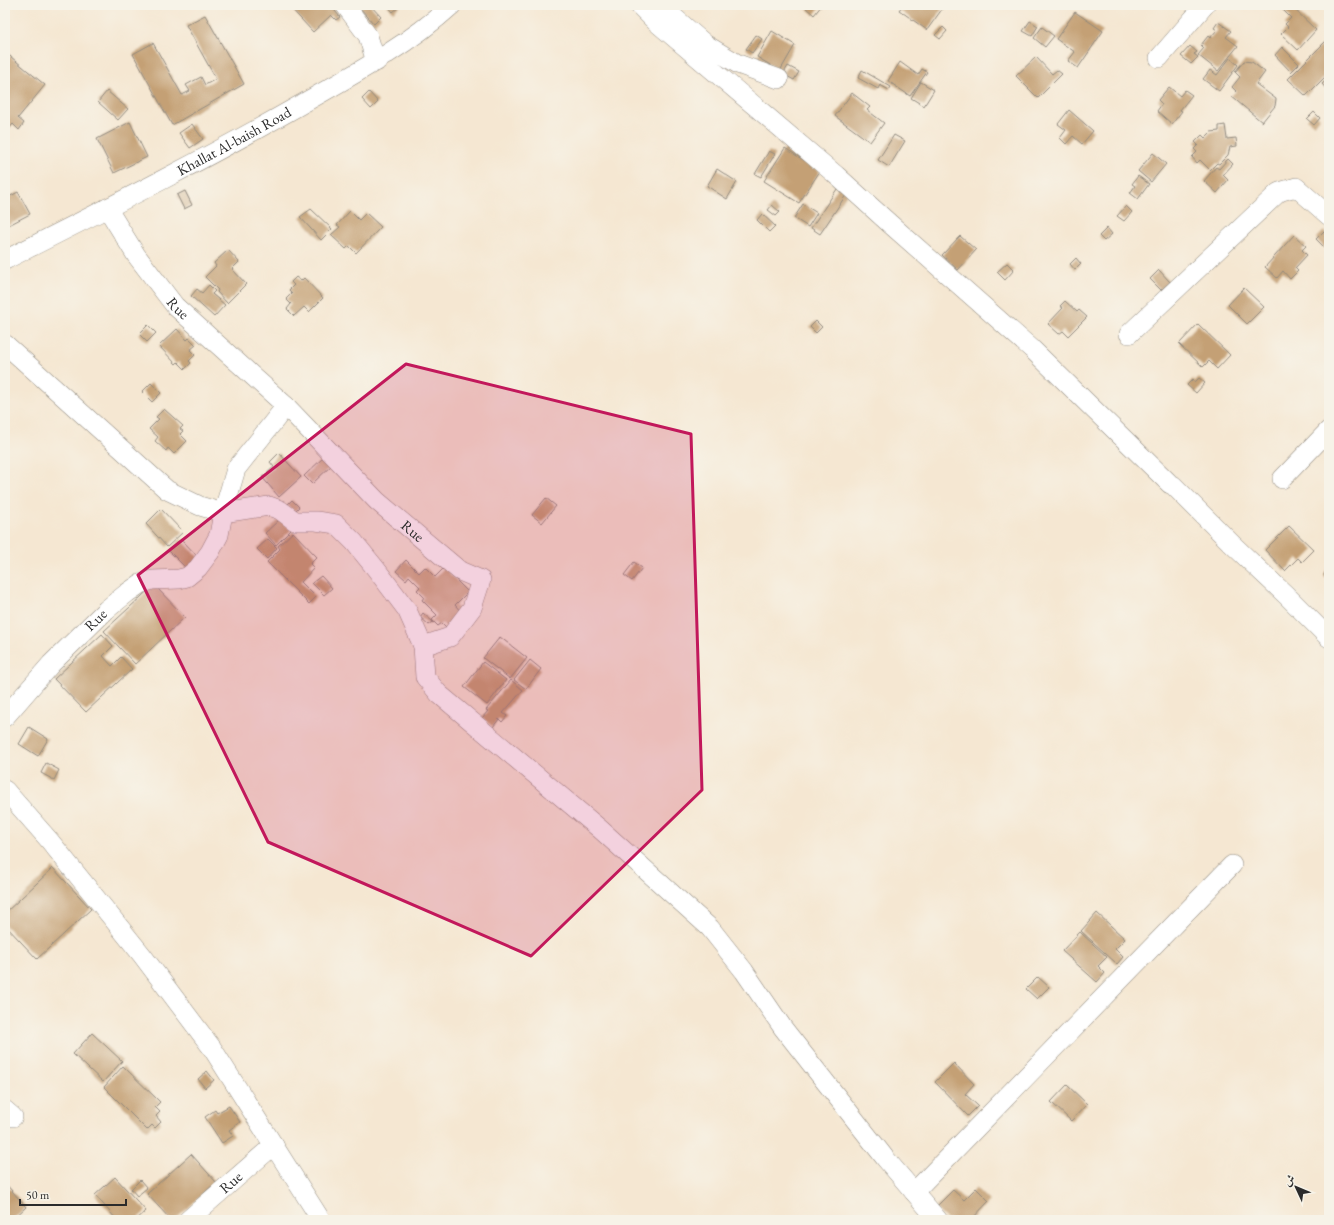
<svg xmlns="http://www.w3.org/2000/svg" width="1334" height="1225" viewBox="0 0 1334 1225" font-family="'EB Garamond',Amiri,serif">
<style>
.building{fill:#c4a074}
.lines{fill:none;stroke-linecap:round;stroke-linejoin:round}
.minor-casing{stroke:#90897e;stroke-width:20}
.minor{stroke:#fff;stroke-width:19}
.marked{fill:#c2185b;fill-opacity:0.2;stroke:#c2185b;stroke-width:3;stroke-linejoin:round}
.labels{text-anchor:middle;stroke-width:3;stroke-linejoin:round;paint-order:stroke}
.street-label{font-size:15px;fill:#2b2b2b;stroke:#f7f3e8}
</style>
<rect width="100%" height="100%" fill="#f7f3e8"/>
<filter id="ink" filterUnits="userSpaceOnUse"><feTurbulence type="fractalNoise" baseFrequency=".025" numOctaves="2"/><feDisplacementMap in="SourceGraphic" scale="8" xChannelSelector="R" yChannelSelector="G"/><feConvolveMatrix kernelMatrix="1 2 1 2 8 2 1 2 1" color-interpolation-filters="sRGB"/></filter>
<filter id="wash" filterUnits="userSpaceOnUse"><feTurbulence type="fractalNoise" baseFrequency=".012" numOctaves="4" result="noise"/><feDisplacementMap in="SourceGraphic" scale="16" xChannelSelector="R" yChannelSelector="G"/><feGaussianBlur stdDeviation="0.9" result="paint"/><feColorMatrix in="noise" values="0 0 0 0 0 0 0 0 0 0 0 0 0 0 0 0 0 1.4 0 .05"/><feComposite in="paint" operator="in"/></filter>
<g filter="url(#wash)">
<rect width="100%" height="100%" fill="#f5e7d2"/>
<g id="blocks">
<g class="building">
<path d="M 288,5 L 330,5 L 340,17 L 336,20 L 331,15 L 313,32 Z"/>
<path d="M 363,5 L 370,5 L 381,17 L 374,24 L 360,8 Z"/>
<path d="M 387,5 L 401,5 L 393,12 Z"/>
<path d="M 807,5 L 822,5 L 814,15 L 805,7 Z"/>
<path d="M 903,5 L 945,5 L 927,30 L 899,10 Z"/>
<path d="M 1285,5 L 1290,5 L 1316,30 L 1298,50 L 1281,34 L 1288,27 L 1285,24 L 1291,18 L 1282,9 Z"/>
<path d="M 1075,12 L 1103,31 L 1078,68 L 1068,61 L 1075,52 L 1056,39 Z"/>
<path d="M 205,15 L 244,84 L 172,125 L 133,54 L 153,43 L 182,95 L 190,91 L 186,85 L 201,77 L 205,85 L 216,79 L 186,25 Z"/>
<path d="M 1030,21 L 1038,26 L 1032,36 L 1023,31 Z"/>
<path d="M 1218,22 L 1231,31 L 1226,37 L 1238,46 L 1218,71 L 1198,55 L 1204,48 L 1201,45 L 1208,36 L 1210,38 L 1217,30 L 1214,28 Z"/>
<path d="M 943,27 L 947,31 L 940,39 L 935,35 Z"/>
<path d="M 1042,27 L 1054,36 L 1045,47 L 1034,38 Z"/>
<path d="M 772,31 L 795,45 L 780,71 L 757,57 Z"/>
<path d="M 756,35 L 762,39 L 752,53 L 746,49 Z"/>
<path d="M 1327,40 L 1329,42 L 1329,73 L 1306,96 L 1288,79 Z"/>
<path d="M 1190,46 L 1197,52 L 1194,54 L 1198,57 L 1191,64 L 1181,56 Z"/>
<path d="M 1282,47 L 1299,64 L 1291,72 L 1275,55 Z"/>
<path d="M 5,52 L 45,85 L 18,118 L 24,123 L 19,130 L 13,124 L 8,130 L 5,127 Z"/>
<path d="M 1036,57 L 1052,74 L 1057,70 L 1062,74 L 1038,98 L 1016,76 Z"/>
<path d="M 1230,58 L 1238,65 L 1219,91 L 1203,79 L 1210,70 L 1217,75 Z"/>
<path d="M 1244,61 L 1252,62 L 1265,72 L 1256,84 L 1276,99 L 1275,106 L 1262,122 L 1231,96 L 1236,91 L 1232,87 L 1240,77 L 1235,72 Z"/>
<path d="M 900,62 L 918,75 L 922,69 L 927,72 L 910,96 L 888,81 Z"/>
<path d="M 788,66 L 799,72 L 794,80 L 783,74 Z"/>
<path d="M 862,70 L 891,87 L 889,90 L 880,85 L 878,89 L 858,78 Z"/>
<path d="M 1329,78 L 1329,92 L 1322,84 Z"/>
<path d="M 921,82 L 934,90 L 924,106 L 911,98 Z"/>
<path d="M 1169,87 L 1180,96 L 1185,90 L 1192,95 L 1180,110 L 1182,111 L 1172,124 L 1157,111 L 1162,104 L 1158,100 Z"/>
<path d="M 107,91 L 128,109 L 118,120 L 98,102 Z"/>
<path d="M 369,92 L 378,102 L 371,109 L 362,99 Z"/>
<path d="M 852,93 L 870,107 L 867,110 L 884,123 L 870,142 L 835,116 Z"/>
<path d="M 1069,110 L 1093,131 L 1082,144 L 1073,136 L 1066,144 L 1060,138 L 1066,130 L 1058,124 Z"/>
<path d="M 1314,112 L 1320,118 L 1314,125 L 1307,119 Z"/>
<path d="M 130,122 L 147,157 L 114,173 L 97,139 Z"/>
<path d="M 192,124 L 203,139 L 190,148 L 179,133 Z"/>
<path d="M 1225,125 L 1227,139 L 1236,138 L 1237,146 L 1230,147 L 1228,155 L 1219,164 L 1217,163 L 1210,170 L 1200,160 L 1197,163 L 1192,157 L 1197,152 L 1194,149 L 1198,145 L 1195,142 L 1202,135 L 1205,138 L 1211,132 L 1219,131 L 1219,126 Z"/>
<path d="M 894,135 L 905,141 L 889,167 L 878,160 Z"/>
<path d="M 785,148 L 820,171 L 799,203 L 764,181 Z"/>
<path d="M 769,151 L 775,154 L 761,177 L 755,174 Z"/>
<path d="M 1153,153 L 1166,164 L 1151,182 L 1138,171 Z"/>
<path d="M 1228,159 L 1233,164 L 1223,175 L 1228,180 L 1217,193 L 1204,181 L 1216,167 L 1219,169 Z"/>
<path d="M 717,169 L 737,182 L 727,199 L 707,186 Z"/>
<path d="M 1138,176 L 1149,184 L 1138,199 L 1130,193 L 1135,186 L 1132,184 Z"/>
<path d="M 839,186 L 848,192 L 820,234 L 811,228 Z"/>
<path d="M 185,191 L 192,205 L 184,209 L 177,195 Z"/>
<path d="M 18,192 L 30,214 L 5,227 L 5,199 Z"/>
<path d="M 803,204 L 817,213 L 808,227 L 794,218 Z"/>
<path d="M 772,205 L 780,212 L 776,216 L 768,210 Z"/>
<path d="M 1126,206 L 1132,212 L 1124,221 L 1117,216 Z"/>
<path d="M 311,209 L 332,229 L 321,240 L 300,217 Z"/>
<path d="M 350,211 L 359,220 L 366,213 L 381,227 L 356,253 L 349,246 L 346,249 L 331,235 L 340,227 L 337,225 Z"/>
<path d="M 762,214 L 775,226 L 769,232 L 757,220 Z"/>
<path d="M 1107,228 L 1112,234 L 1104,241 L 1099,236 Z"/>
<path d="M 1324,231 L 1329,236 L 1329,244 L 1325,248 L 1316,239 Z"/>
<path d="M 1294,235 L 1306,246 L 1302,250 L 1307,255 L 1295,268 L 1298,271 L 1290,279 L 1283,271 L 1277,278 L 1265,267 Z"/>
<path d="M 960,236 L 976,250 L 958,270 L 942,255 Z"/>
<path d="M 228,250 L 239,262 L 232,269 L 246,284 L 227,303 L 217,292 L 218,290 L 205,277 L 216,266 L 214,263 Z"/>
<path d="M 1076,258 L 1081,264 L 1075,270 L 1070,264 Z"/>
<path d="M 1007,263 L 1014,270 L 1005,280 L 997,272 Z"/>
<path d="M 1159,270 L 1170,282 L 1161,290 L 1150,279 Z"/>
<path d="M 296,277 L 301,281 L 304,278 L 323,298 L 309,312 L 304,307 L 294,316 L 287,309 L 291,304 L 286,299 L 292,293 L 289,290 L 294,285 L 291,282 Z"/>
<path d="M 209,285 L 215,291 L 212,294 L 225,305 L 214,317 L 191,296 L 197,289 L 202,293 Z"/>
<path d="M 1244,288 L 1264,307 L 1247,324 L 1228,305 Z"/>
<path d="M 1065,301 L 1077,312 L 1079,310 L 1087,317 L 1068,336 L 1063,331 L 1059,334 L 1048,324 L 1063,308 L 1060,306 Z"/>
<path d="M 816,321 L 822,327 L 816,333 L 810,327 Z"/>
<path d="M 1198,324 L 1230,355 L 1217,369 L 1209,361 L 1203,367 L 1179,344 Z"/>
<path d="M 148,325 L 156,333 L 147,342 L 139,334 Z"/>
<path d="M 177,329 L 187,340 L 189,338 L 196,345 L 190,350 L 195,355 L 189,361 L 191,363 L 185,369 L 178,362 L 176,364 L 159,346 Z"/>
<path d="M 1199,378 L 1205,383 L 1196,393 L 1187,385 L 1193,379 L 1195,382 Z"/>
<path d="M 151,383 L 161,393 L 152,402 L 142,392 Z"/>
<path d="M 164,409 L 183,426 L 180,429 L 183,431 L 180,434 L 187,441 L 174,454 L 168,448 L 166,451 L 155,441 L 158,437 L 149,429 L 159,419 L 156,417 Z"/>
<path d="M 279,453 L 301,477 L 279,497 L 262,477 L 274,467 L 270,462 Z"/>
<path d="M 326,455 L 334,463 L 312,484 L 304,476 Z"/>
<path d="M 546,498 L 556,506 L 542,523 L 532,515 Z"/>
<path d="M 292,500 L 299,507 L 294,512 L 287,505 Z"/>
<path d="M 161,509 L 183,532 L 167,547 L 146,524 Z"/>
<path d="M 280,519 L 291,530 L 276,545 L 265,533 Z"/>
<path d="M 1289,526 L 1314,550 L 1302,562 L 1298,558 L 1285,571 L 1265,550 Z"/>
<path d="M 293,532 L 317,557 L 310,564 L 314,568 L 301,582 L 316,597 L 309,604 L 267,562 L 280,549 L 278,546 Z"/>
<path d="M 181,539 L 200,559 L 188,570 L 169,551 Z"/>
<path d="M 268,539 L 277,548 L 267,559 L 257,549 Z"/>
<path d="M 406,560 L 419,573 L 425,567 L 435,577 L 444,568 L 468,592 L 455,605 L 462,613 L 447,628 L 442,623 L 438,626 L 432,620 L 437,615 L 422,600 L 424,597 L 417,590 L 420,587 L 409,576 L 406,580 L 396,571 Z"/>
<path d="M 634,562 L 642,568 L 632,581 L 624,575 Z"/>
<path d="M 1329,565 L 1329,582 L 1324,575 Z"/>
<path d="M 321,576 L 332,588 L 324,595 L 312,583 Z"/>
<path d="M 154,585 L 185,617 L 135,664 L 104,631 Z"/>
<path d="M 423,613 L 433,622 L 429,625 L 420,617 Z"/>
<path d="M 102,634 L 113,646 L 103,656 L 112,666 L 121,657 L 132,669 L 86,712 L 54,679 Z"/>
<path d="M 500,637 L 527,658 L 510,679 L 483,658 Z"/>
<path d="M 530,660 L 541,669 L 526,689 L 514,680 Z"/>
<path d="M 483,662 L 506,680 L 487,705 L 464,687 Z"/>
<path d="M 511,680 L 523,690 L 503,713 L 507,716 L 502,722 L 499,719 L 493,727 L 482,718 L 488,711 L 486,710 Z"/>
<path d="M 29,727 L 48,739 L 38,756 L 19,744 Z"/>
<path d="M 46,763 L 59,770 L 54,780 L 41,773 Z"/>
<path d="M 53,868 L 91,909 L 37,959 L 5,925 L 5,913 Z"/>
<path d="M 1097,913 L 1125,939 L 1115,949 L 1123,957 L 1117,964 L 1081,931 Z"/>
<path d="M 1080,932 L 1107,957 L 1098,966 L 1105,973 L 1097,982 L 1062,951 Z"/>
<path d="M 1038,977 L 1049,987 L 1037,999 L 1026,989 Z"/>
<path d="M 92,1033 L 122,1061 L 103,1082 L 73,1054 Z"/>
<path d="M 954,1063 L 974,1084 L 965,1094 L 978,1106 L 968,1116 L 935,1082 Z"/>
<path d="M 123,1066 L 160,1102 L 155,1107 L 160,1112 L 156,1116 L 161,1122 L 155,1128 L 152,1125 L 147,1130 L 104,1087 Z"/>
<path d="M 207,1071 L 214,1080 L 205,1088 L 198,1079 Z"/>
<path d="M 1067,1085 L 1087,1104 L 1071,1121 L 1051,1102 Z"/>
<path d="M 229,1106 L 240,1122 L 229,1130 L 233,1136 L 222,1143 L 205,1117 L 215,1110 L 217,1113 Z"/>
<path d="M 191,1154 L 216,1182 L 175,1220 L 171,1220 L 147,1194 Z"/>
<path d="M 115,1177 L 146,1211 L 136,1220 L 117,1220 L 95,1195 Z"/>
<path d="M 140,1180 L 147,1188 L 137,1196 L 131,1189 Z"/>
<path d="M 5,1183 L 26,1207 L 12,1220 L 6,1220 L 5,1218 Z"/>
<path d="M 976,1188 L 989,1201 L 971,1220 L 947,1220 L 935,1208 L 953,1190 L 964,1200 Z"/>
</g>
</g>
</g>
<g filter="url(#ink)">
<use href="#blocks" fill-opacity="0" stroke="#90897e" stroke-width="1"/>
<g class="lines">
<defs>
<g id="minor">
<path d="M 345,5 L 368,36 L 376,62"/>
<path d="M 639,5 L 656,22 L 836,175 L 889,223 L 1032,349 L 1170,484 L 1173,485 L 1233,545 L 1286,595 L 1329,638"/>
<path d="M 660,5 L 705,44 L 738,64 L 779,79"/>
<path d="M 1159,58 L 1205,5"/>
<path id="s1" d="M 107,208 L 136,255 L 175,306 L 286,406 L 377,501 L 460,571 L 481,580 L 472,608 L 450,637 L 423,646"/>
<path id="s2" d="M 5,260 C 104,210 204,160 300,105 C 353,75 407,46 452,5"/>
<path d="M 1129,334 L 1279,192 L 1296,187 L 1329,216"/>
<path d="M 5,344 L 167,490 L 200,506 L 223,513 L 269,506 L 280,510 L 295,521 L 316,521 L 336,524 L 354,542 L 376,569 L 407,610 L 423,646 L 425,677 L 439,694 L 600,829 L 710,928 L 744,971 L 783,1028 L 885,1158 L 938,1220"/>
<path d="M 1282,479 L 1329,430"/>
<path id="s3" d="M 5,717 L 51,664 L 106,610 L 127,593 L 140,584 L 152,580 L 179,579 L 187,577 L 198,568 L 210,552 L 219,535 L 223,513 L 236,469 L 286,406"/>
<path d="M 5,790 L 49,840 L 142,955 L 212,1048 L 321,1220"/>
<path d="M 5,1110 L 13,1117"/>
<path d="M 914,1192 L 1232,865"/>
<path id="s4" d="M 188,1220 L 274,1145"/>
</g>
</defs>
<use href="#minor" class="minor-casing"/>
<use href="#minor" class="minor"/>
</g>
</g>
<path class="marked" d="M 406,364 L 691,434 L 702,790 L 531,956 L 268,842 L 138,575 Z"/>
<g class="labels">
<g class="street-label">
<text dy="5" stroke="none"><textPath href="#s2" startOffset="258">Khallat Al-baish Road</textPath></text>
<text dy="5" stroke="none"><textPath href="#s1" startOffset="123">Rue</textPath></text>
<text dy="5" stroke="none"><textPath href="#s1" startOffset="447">Rue</textPath></text>
<text dy="5" stroke="none"><textPath href="#s3" startOffset="133">Rue</textPath></text>
<text dy="5" stroke="none"><textPath href="#s4" startOffset="57">Rue</textPath></text>
</g>
</g>
<rect width="1334" height="1225" fill="none" stroke="#f7f3e8" stroke-width="20"/>
<g transform="translate(1296 1187) rotate(314)" stroke="#f7f3e8" stroke-width="3" paint-order="stroke">
<path d="M0-3L7 15L0 10L-7 15Z" fill="#2b2b2b"/>
<text y="-6" font-size="11" font-weight="bold" text-anchor="middle" fill="#2b2b2b">ش</text>
</g>
<path d="M20 1199v6h106v-6" fill="none" stroke="#2b2b2b" stroke-width="2"/>
<text x="26" y="1199" font-size="12" fill="#2b2b2b" stroke="#f7f3e8" stroke-width="3" paint-order="stroke">50 m</text>
</svg>
